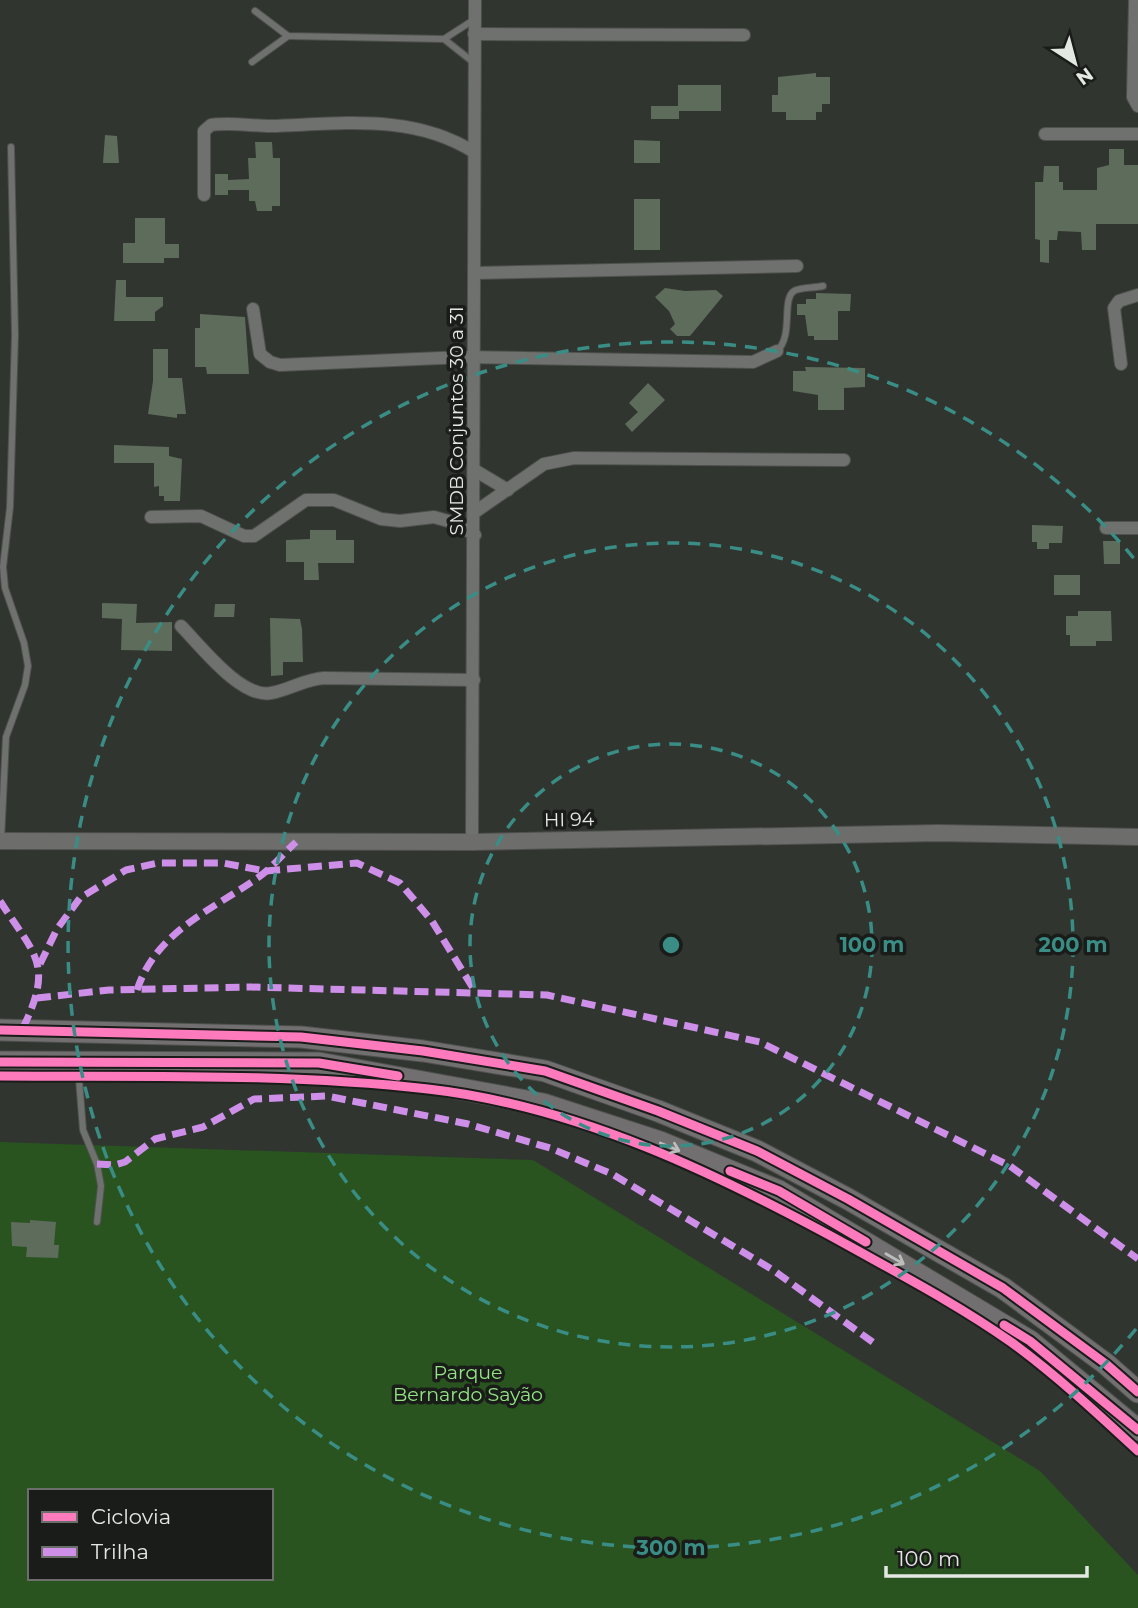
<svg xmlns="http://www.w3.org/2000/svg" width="1138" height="1608" viewBox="0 0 1138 1608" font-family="Montserrat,sans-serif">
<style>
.green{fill:#295420;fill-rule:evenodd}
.building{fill:#5e6c5b}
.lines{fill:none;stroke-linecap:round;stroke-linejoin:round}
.lane-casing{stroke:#4e514d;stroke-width:8}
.street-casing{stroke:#4e514d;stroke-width:14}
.secondary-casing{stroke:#4e514d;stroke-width:18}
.highway-casing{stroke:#4e514d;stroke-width:23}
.lane{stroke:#6f716e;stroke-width:6}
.street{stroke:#6f716e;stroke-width:12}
.secondary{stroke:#6d6d6c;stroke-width:16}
.highway{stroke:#726f71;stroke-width:21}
.quiet{stroke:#ce8fe9;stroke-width:7;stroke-dasharray:14 7;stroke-linecap:butt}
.cycleway-casing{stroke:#1a1c19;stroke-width:13}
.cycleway{stroke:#fd7abc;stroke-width:9}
.oneway{stroke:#bcbebb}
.ring{fill:none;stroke:#3a8d85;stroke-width:3.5;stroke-dasharray:12 9}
.labels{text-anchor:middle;stroke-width:7;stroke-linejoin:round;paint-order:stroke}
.street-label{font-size:19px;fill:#e4e8e3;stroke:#1a1c19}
.park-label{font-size:19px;fill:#92e582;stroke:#1a1c19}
.centre{fill:#3a8d85;stroke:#1a1c19;stroke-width:3.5}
.ring-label{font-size:21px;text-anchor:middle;font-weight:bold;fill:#3a8d85;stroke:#1a1c19;stroke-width:7;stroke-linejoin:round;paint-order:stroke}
</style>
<rect width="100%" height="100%" fill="#313530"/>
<path class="green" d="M 0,1142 L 533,1160 L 1040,1471 L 1138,1575 L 1138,1608 L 0,1608 ZM 30,1491 L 271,1491 L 271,1578 L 30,1578 Z"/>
<g class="building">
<path d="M 816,73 L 816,77 L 830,77 L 830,104 L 822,104 L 822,112 L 816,112 L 816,120 L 786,120 L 786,112 L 772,112 L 772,95 L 778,95 L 778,77 Z"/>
<path d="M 678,85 L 721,85 L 721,111 L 679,111 L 679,119 L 651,119 L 651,106 L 678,106 Z"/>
<path d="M 105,135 L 117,136 L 119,163 L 103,163 Z"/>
<path d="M 634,140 L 660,141 L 660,163 L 634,163 Z"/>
<path d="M 255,142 L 272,142 L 273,158 L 280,158 L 280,206 L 272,206 L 272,211 L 257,211 L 255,201 L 249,201 L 249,190 L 228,190 L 228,195 L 215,195 L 215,174 L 228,174 L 228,180 L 249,179 L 248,158 L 256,158 Z"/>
<path d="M 1109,149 L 1124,149 L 1124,165 L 1138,165 L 1138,224 L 1096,224 L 1096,250 L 1082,250 L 1081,232 L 1058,231 L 1057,240 L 1049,240 L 1049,263 L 1040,262 L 1040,240 L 1035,239 L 1035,182 L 1043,182 L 1044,166 L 1059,166 L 1059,182 L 1063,182 L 1063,190 L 1097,190 L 1097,168 L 1109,165 Z"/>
<rect x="634" y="199" width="26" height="51"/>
<path d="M 135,218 L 165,218 L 165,244 L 179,244 L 179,258 L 164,258 L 164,263 L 123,263 L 123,243 L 135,243 Z"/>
<path d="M 116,280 L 126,280 L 126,297 L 163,297 L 163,306 L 155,312 L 155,321 L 114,321 Z"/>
<path d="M 665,288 L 685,291 L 716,290 L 723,296 L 690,336 L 677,336 L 670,329 L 675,324 L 669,311 L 655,297 Z"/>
<path d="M 816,293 L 851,294 L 850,311 L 838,311 L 838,340 L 814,340 L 814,336 L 808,336 L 805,315 L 797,315 L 797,304 L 806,304 L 806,299 L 816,299 Z"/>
<path d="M 200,314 L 245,317 L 249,374 L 207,374 L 206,367 L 195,367 L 195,328 L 200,328 Z"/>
<path d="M 153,349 L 168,349 L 168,378 L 182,378 L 186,414 L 177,414 L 177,418 L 148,414 L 153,381 Z"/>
<path d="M 805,367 L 865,368 L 865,387 L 844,388 L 844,410 L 818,410 L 818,395 L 793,391 L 793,371 L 806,371 Z"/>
<path d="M 648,383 L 665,400 L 632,432 L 625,424 L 638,412 L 629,403 Z"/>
<path d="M 114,445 L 169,447 L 169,456 L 182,459 L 180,501 L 164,501 L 164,496 L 159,496 L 159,486 L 154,487 L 154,463 L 114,463 Z"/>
<path d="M 1032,525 L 1063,526 L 1062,543 L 1049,543 L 1049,549 L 1037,549 L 1037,542 L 1032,542 Z"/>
<path d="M 310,530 L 336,530 L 336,540 L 354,540 L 354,563 L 318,563 L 319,580 L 304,580 L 304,562 L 286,562 L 286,540 L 310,539 Z"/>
<path d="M 1103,541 L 1120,541 L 1120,564 L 1104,564 Z"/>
<rect x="1054" y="575" width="26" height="20"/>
<path d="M 102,603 L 137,604 L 136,623 L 172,622 L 172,651 L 121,650 L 122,619 L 102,618 Z"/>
<path d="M 215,604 L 235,604 L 234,617 L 214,617 Z"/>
<path d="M 1078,611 L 1111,611 L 1112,641 L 1096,641 L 1096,646 L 1070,646 L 1070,635 L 1066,635 L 1066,616 L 1078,616 Z"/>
<path d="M 270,618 L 300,619 L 302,629 L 303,662 L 283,662 L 283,675 L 271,676 Z"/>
<path d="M 30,1220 L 56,1222 L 54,1245 L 59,1245 L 58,1258 L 26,1257 L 27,1247 L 12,1246 L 11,1222 L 30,1223 Z"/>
</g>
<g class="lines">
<defs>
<g id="lane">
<path d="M 255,11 L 288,36 L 444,39"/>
<path d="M 252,62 L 288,36"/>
<path d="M 473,62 L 444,39 L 475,19"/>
<path d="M 777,351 C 794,335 781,300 794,291 C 800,287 814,288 823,286"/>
<path d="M 1,840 L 6,737 L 25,685 L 28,666 L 24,643 L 5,588 L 3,567 L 10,507 L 15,335 L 11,147"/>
<path d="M 78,1066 L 83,1130 L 97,1164 L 101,1186 L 97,1222"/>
</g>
<g id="street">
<path d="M 1135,0 L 1133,97 L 1138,106"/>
<path d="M 474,34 L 744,35"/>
<path d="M 1045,134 L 1138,134"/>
<path d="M 204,195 L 204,131 L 211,125 C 230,122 251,126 270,126 C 341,124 412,113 474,152"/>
<path d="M 475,273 L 797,266"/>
<path d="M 253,309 L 260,354 L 270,362 L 280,365 L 464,357 L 753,362 L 777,351"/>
<path d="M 1121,364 L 1114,308 L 1119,301 L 1138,295"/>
<path d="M 476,471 L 508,490"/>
<path d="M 475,512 L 544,464 L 574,458 L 844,460"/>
<path d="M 151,517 L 201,516 L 244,536 L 254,536 L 306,500 L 334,500 L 381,519 L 400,521 L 434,517 L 455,523 L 475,535"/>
<path d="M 1106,528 L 1138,528"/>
<path d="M 181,626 C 200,645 241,699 271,693 C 289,690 305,679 324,678 L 474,680"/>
<path d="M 472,842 L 475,0"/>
</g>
<path id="secondary" d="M 0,841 L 472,842 L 938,833 L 1138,837"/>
<g id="highway">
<path d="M 0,1030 L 301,1037 L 423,1051 L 545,1071 L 658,1111 L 757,1151 L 848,1199 L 1003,1288 L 1106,1364 L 1138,1392"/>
<path d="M 0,1062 L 319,1063 L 543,1104 L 660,1142 L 779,1191 L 1030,1341 L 1138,1430"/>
</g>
</defs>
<use href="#lane" class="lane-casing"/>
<use href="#street" class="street-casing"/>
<use href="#secondary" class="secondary-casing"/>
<use href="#highway" class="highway-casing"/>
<use href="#lane" class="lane"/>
<use href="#street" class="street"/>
<use href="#secondary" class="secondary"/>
<use href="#highway" class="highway"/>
<g class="quiet">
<path d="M 0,901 C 36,957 54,964 22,1030"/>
<path d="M 40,964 L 57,929 L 80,898 L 126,870 L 158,863 L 223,863 L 265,871 L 357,863 L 400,883 L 432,921 L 476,993"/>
<path d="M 137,990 C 156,932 210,911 256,879 C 271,869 283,854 296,842"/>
<path d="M 37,998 L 109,990 L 251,987 L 547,995 L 760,1042 L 1010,1166 L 1138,1259"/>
<path d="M 97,1164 L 115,1165 L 125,1162 L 155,1139 L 203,1127 L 254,1099 L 327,1096 L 468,1124 L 550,1148 L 612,1174 L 773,1270 L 878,1346"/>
</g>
<defs>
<g id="cycleway">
<path d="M 0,1030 L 301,1037 L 423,1051 L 545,1071 L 658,1111 L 757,1151 L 848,1199 L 1003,1288 L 1106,1364 L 1138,1392"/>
<path d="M 0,1062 L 319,1063 L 398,1076"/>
<path d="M 0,1076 C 142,1077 287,1073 428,1089 C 579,1106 720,1175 851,1247 C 905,1277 960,1306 1011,1342 C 1056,1375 1097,1413 1138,1451"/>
<path d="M 730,1171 L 779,1191 L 866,1242"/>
<path d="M 1004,1325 L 1030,1341 L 1138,1430"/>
</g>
</defs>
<use href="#cycleway" class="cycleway-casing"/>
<use href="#cycleway" class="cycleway"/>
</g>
<defs><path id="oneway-shaft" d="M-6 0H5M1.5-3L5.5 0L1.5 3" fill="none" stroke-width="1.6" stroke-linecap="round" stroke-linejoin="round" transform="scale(1.75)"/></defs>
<g class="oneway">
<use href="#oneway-shaft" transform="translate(670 1147) rotate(22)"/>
<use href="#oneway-shaft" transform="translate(895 1259) rotate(30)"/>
</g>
<g class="ring">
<circle cx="671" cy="945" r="201"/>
<circle cx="671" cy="945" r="402"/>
<path d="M1136 1329A603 603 0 1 1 1136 561"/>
</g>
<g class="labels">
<g class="street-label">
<text transform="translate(456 421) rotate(-90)" y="7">SMDB Conjuntos 30 a 31</text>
<text transform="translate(569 819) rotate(-1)" y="7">HI 94</text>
</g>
<g class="park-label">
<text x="468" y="1379">Parque<tspan x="468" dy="22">Bernardo Sayão</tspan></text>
</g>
</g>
<circle cx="671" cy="945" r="10" class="centre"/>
<g class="ring-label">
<text x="872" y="952">100 m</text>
<text x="1073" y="952">200 m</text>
<text x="671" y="1555">300 m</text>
</g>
<rect x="28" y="1489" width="245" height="91" fill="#1a1c19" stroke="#6b6e6a" stroke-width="2"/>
<rect x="42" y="1512" width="35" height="10" fill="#fd7abc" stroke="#6b6e6a" stroke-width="2"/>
<text x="91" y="1524" font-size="21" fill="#e4e8e3">Ciclovia</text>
<rect x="42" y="1547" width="35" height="10" fill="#ce8fe9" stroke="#6b6e6a" stroke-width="2"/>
<text x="91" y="1559" font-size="21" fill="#e4e8e3">Trilha</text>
<g transform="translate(1075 63) rotate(144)" stroke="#1a1c19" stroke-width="5" paint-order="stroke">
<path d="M0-5L12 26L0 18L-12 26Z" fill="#e4e8e3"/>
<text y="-10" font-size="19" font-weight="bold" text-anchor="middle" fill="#e4e8e3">N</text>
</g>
<path d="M886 1566v10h201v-10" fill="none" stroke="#e4e8e3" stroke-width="3.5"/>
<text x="897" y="1566" font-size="21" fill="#e4e8e3" stroke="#1a1c19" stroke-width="5" paint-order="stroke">100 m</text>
</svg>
